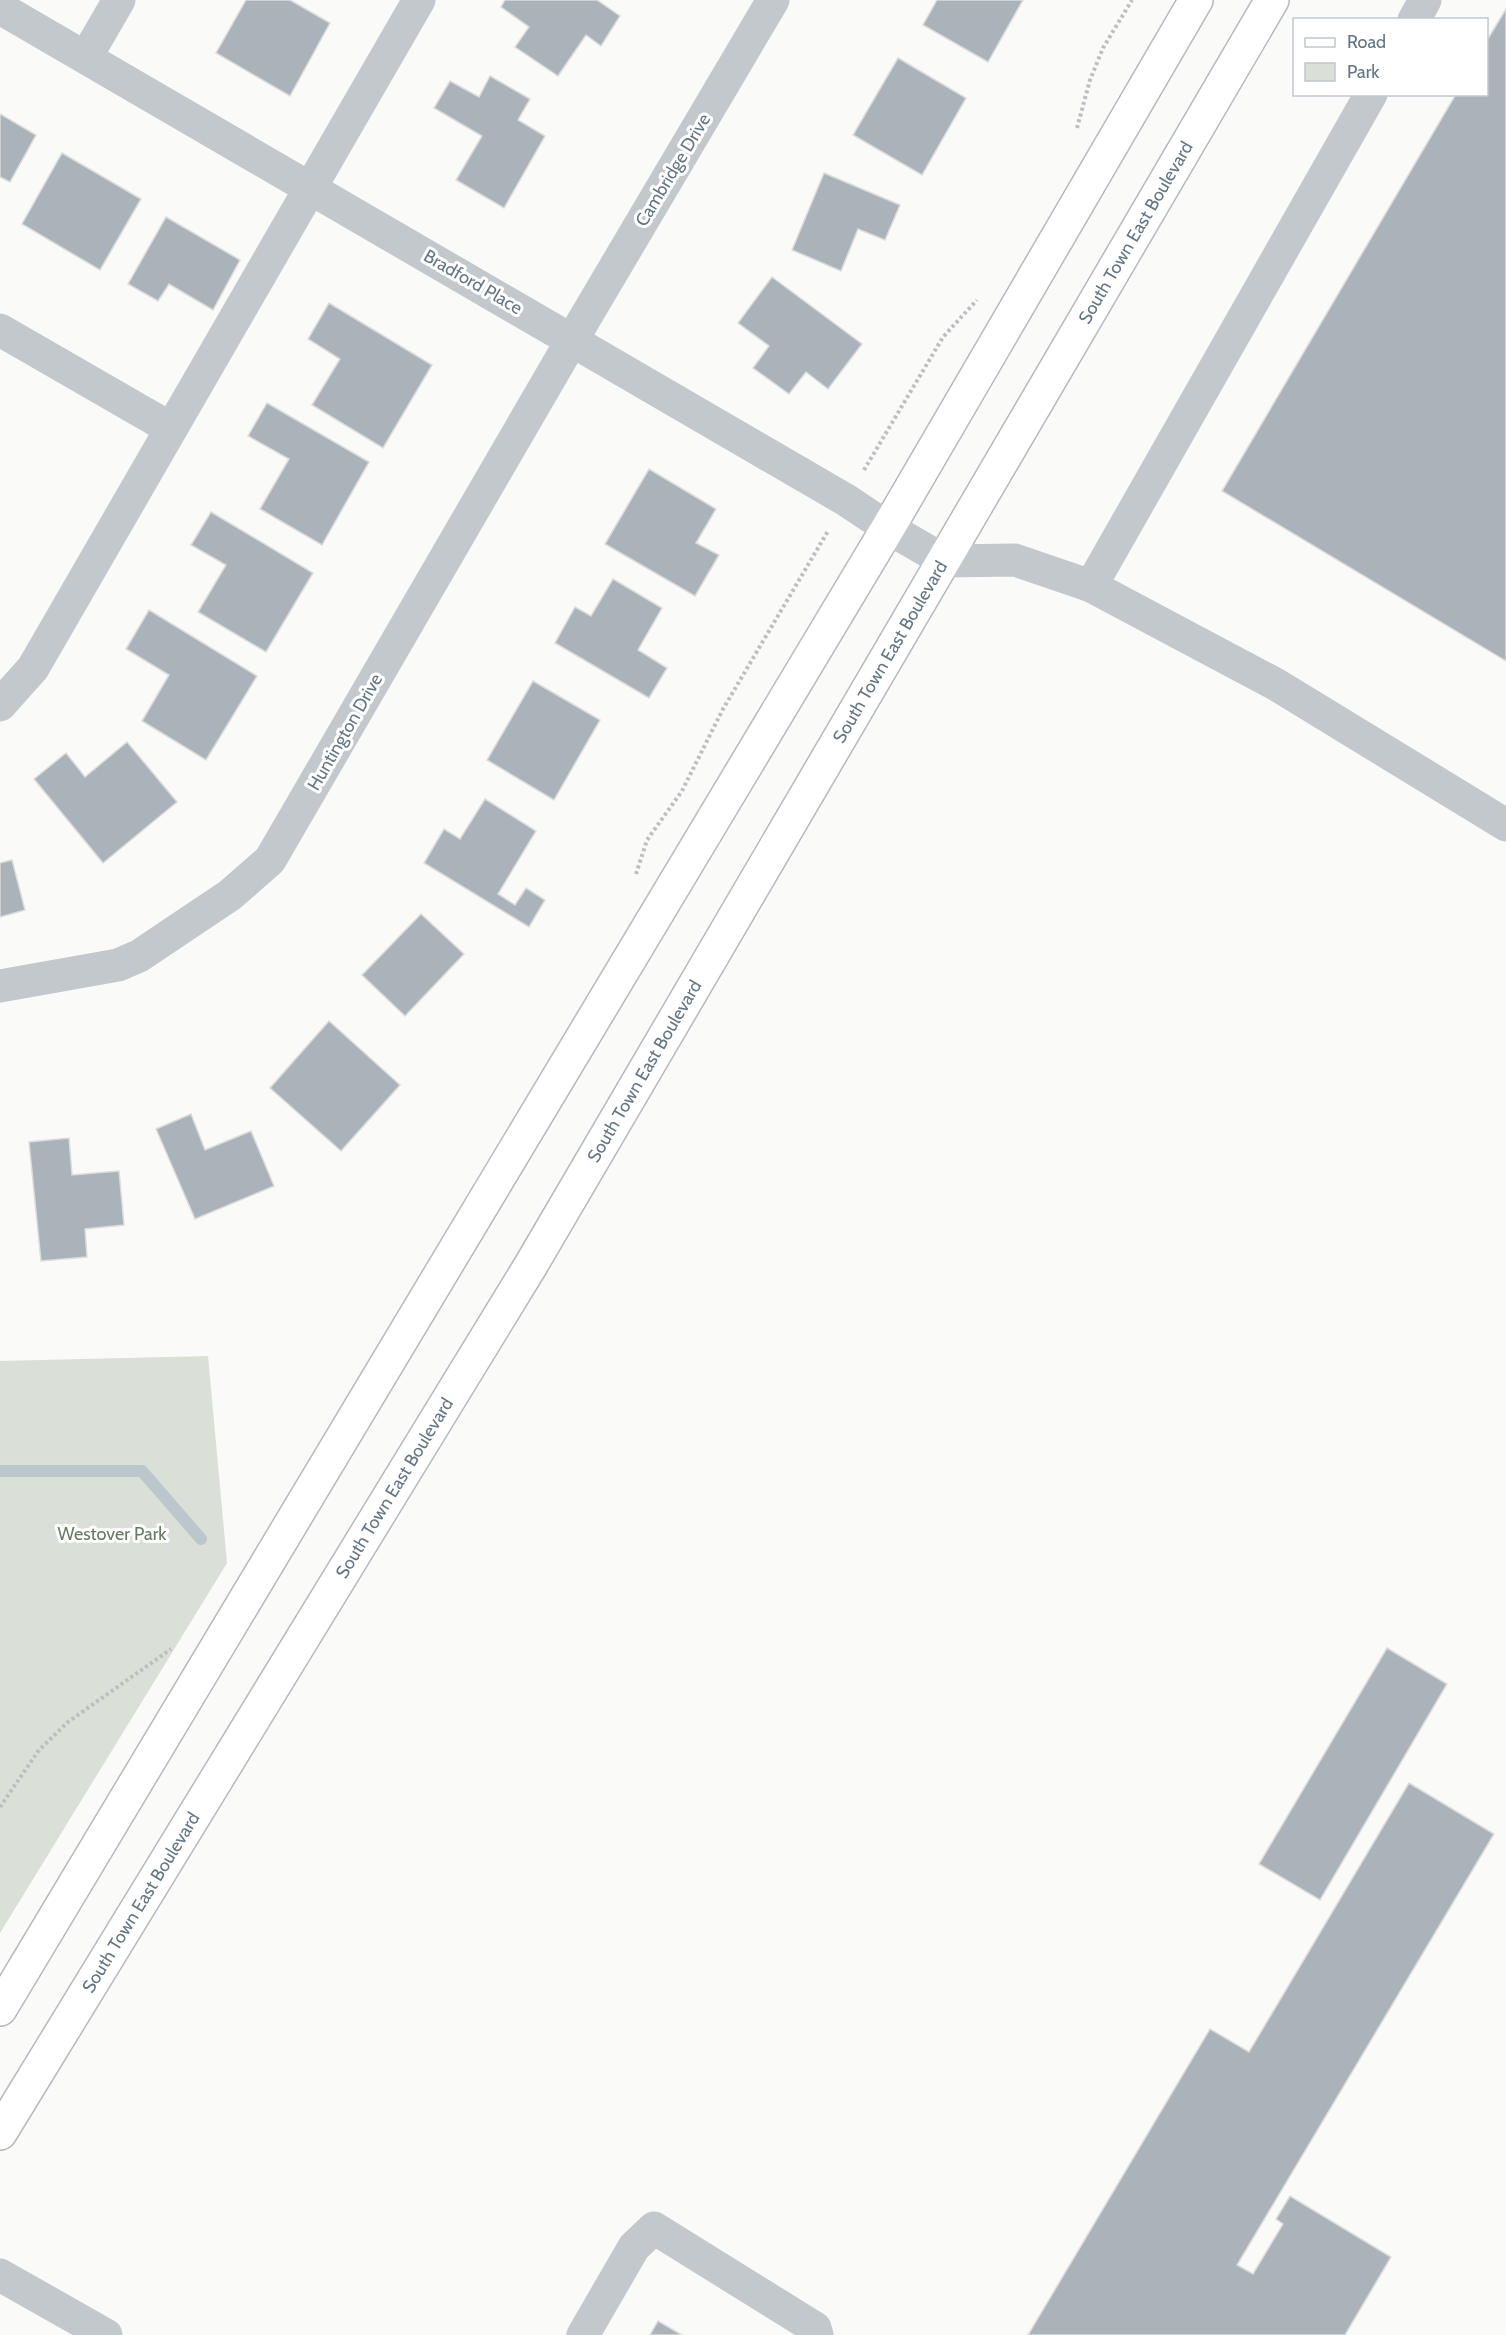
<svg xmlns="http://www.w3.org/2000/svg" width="1506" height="2335" viewBox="0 0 1506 2335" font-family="Cabin,sans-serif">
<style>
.green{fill:#dadfd7}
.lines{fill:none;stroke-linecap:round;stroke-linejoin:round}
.stream{stroke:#bbc7cb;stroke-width:12}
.building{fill:#aab3b9;stroke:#dcdcda;stroke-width:1.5}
.major-casing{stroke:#b5babe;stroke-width:36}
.path{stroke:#bbbfc2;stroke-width:4;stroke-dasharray:3 3;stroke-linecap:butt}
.minor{stroke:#c3c8cc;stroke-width:33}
.major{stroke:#fff;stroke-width:33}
.labels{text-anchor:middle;stroke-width:6;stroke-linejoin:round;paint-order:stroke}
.street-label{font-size:18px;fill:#657683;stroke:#fff}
.park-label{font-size:18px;fill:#687a64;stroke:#fff}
</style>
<rect width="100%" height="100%" fill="#fafaf8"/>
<path class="green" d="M 208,1356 L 227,1563 L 0,1933 L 0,1361 Z"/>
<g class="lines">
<path class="stream" d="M 0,1471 L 142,1471 L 201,1539"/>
</g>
<g class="building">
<path d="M 246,0 L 290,0 L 330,23 L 290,96 L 216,53 Z"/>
<path d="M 505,0 L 597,0 L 620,16 L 601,46 L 586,35 L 558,76 L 515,47 L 529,27 L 501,7 Z"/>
<path d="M 937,0 L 1023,0 L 988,62 L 923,25 Z"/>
<path d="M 1506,9 L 1506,661 L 1222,491 L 1456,94 L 1486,94 L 1486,42 Z"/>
<path d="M 898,58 L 966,98 L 922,175 L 853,135 Z"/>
<path d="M 490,76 L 530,99 L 518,120 L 545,136 L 504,208 L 456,180 L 482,136 L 434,108 L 450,81 L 479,97 Z"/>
<path d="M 0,114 L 36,135 L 10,182 L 0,177 Z"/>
<path d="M 62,153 L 141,199 L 100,270 L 22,224 Z"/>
<path d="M 824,173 L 900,205 L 885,240 L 858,229 L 841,271 L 792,250 Z"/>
<path d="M 166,217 L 240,260 L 213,310 L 169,284 L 158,301 L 128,284 Z"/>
<path d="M 772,277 L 862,344 L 828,389 L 806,372 L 789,394 L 753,368 L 769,346 L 738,323 Z"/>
<path d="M 329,303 L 432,365 L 383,448 L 312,405 L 340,359 L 308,339 Z"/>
<path d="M 267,403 L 369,462 L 322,545 L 260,509 L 289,459 L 248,436 Z"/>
<path d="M 649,469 L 716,509 L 696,543 L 719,555 L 695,596 L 605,544 Z"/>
<path d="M 211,512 L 313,573 L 266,652 L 198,612 L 226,565 L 191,545 Z"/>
<path d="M 613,579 L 662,608 L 638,650 L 667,668 L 649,698 L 555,643 L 575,607 L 591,616 Z"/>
<path d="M 149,610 L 257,676 L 206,760 L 142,721 L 169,675 L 126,649 Z"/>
<path d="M 533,681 L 600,720 L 554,800 L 487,760 Z"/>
<path d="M 127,742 L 177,802 L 103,863 L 34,779 L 66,753 L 85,777 Z"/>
<path d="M 485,799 L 536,831 L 498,894 L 515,905 L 526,888 L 545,900 L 529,927 L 424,863 L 444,829 L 460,839 Z"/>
<path d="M 12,860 L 25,910 L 0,917 L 0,863 Z"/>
<path d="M 421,914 L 464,954 L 405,1016 L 362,975 Z"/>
<path d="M 329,1021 L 400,1085 L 341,1151 L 270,1088 Z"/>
<path d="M 191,1114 L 205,1150 L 251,1131 L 274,1186 L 195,1219 L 156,1129 Z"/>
<path d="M 69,1138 L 72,1175 L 119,1171 L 124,1225 L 85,1229 L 87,1257 L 41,1261 L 29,1142 Z"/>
<path d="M 1387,1648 L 1447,1684 L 1320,1900 L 1259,1864 Z"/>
<path d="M 1409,1783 L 1494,1834 L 1237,2265 L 1253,2274 L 1283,2224 L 1276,2219 L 1290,2196 L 1391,2257 L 1345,2335 L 1028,2335 L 1210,2029 L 1249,2052 Z"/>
<path d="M 658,2321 L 682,2335 L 650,2335 Z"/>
</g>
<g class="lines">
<defs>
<g id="major">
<path d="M 0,2009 L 888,528 L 1196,0"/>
<path id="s1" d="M 0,2133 L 531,1265 L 1272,0"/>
</g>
</defs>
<use href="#major" class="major-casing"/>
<g class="path">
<path d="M 1077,128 L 1090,80 L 1103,48 L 1132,0"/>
<path d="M 864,470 L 943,337 L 977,300"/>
<path d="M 636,874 L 647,840 L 682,791 L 723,709 L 828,531"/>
<path d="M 0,1807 L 39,1750 L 68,1722 L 171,1649"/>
</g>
<g class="minor">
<path d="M 0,8 L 846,500 L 888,528 L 945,561 L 1015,560 L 1091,586 L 1277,685 L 1506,825"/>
<path d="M 1414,20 L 1425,0"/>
<path d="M 86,57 L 119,0"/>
<path d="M 0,330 L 170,428"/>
<path d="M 1091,586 L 1371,94"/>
<path d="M 0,705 L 33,668 L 419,0"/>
<path d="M 0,986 L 118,965 L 139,956 L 230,895 L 270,860 L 572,340 L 773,0"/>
<path d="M 0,2275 L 106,2335"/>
<path d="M 583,2335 L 634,2247 L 654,2228 L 815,2328 L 817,2335"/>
</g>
<use href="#major" class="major"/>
</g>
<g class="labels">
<g class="street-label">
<text transform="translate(673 170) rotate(-59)" y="6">Cambridge Drive</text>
<text dy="6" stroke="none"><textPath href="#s1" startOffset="2214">South Town East Boulevard</textPath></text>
<text transform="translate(473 282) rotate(30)" y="6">Bradford Place</text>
<text dy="6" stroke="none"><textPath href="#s1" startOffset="1728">South Town East Boulevard</textPath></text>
<text transform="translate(345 732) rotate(-60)" y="6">Huntington Drive</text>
<text dy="6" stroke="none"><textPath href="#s1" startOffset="1242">South Town East Boulevard</textPath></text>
<text dy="6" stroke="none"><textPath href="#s1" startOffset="756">South Town East Boulevard</textPath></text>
<text dy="6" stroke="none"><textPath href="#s1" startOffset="270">South Town East Boulevard</textPath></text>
</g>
<g class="park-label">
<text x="112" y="1540">Westover Park</text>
</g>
</g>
<rect x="1293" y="18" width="195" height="78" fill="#ffffff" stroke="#c1c8cd" stroke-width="1.5"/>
<rect x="1305" y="38" width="30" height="9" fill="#ffffff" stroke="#c1c8cd" stroke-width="1.5"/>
<text x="1347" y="48" font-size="18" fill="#657683">Road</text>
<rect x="1305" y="63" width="30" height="18" fill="#dadfd7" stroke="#c1c8cd" stroke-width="1.5"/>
<text x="1347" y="78" font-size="18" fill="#657683">Park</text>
</svg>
